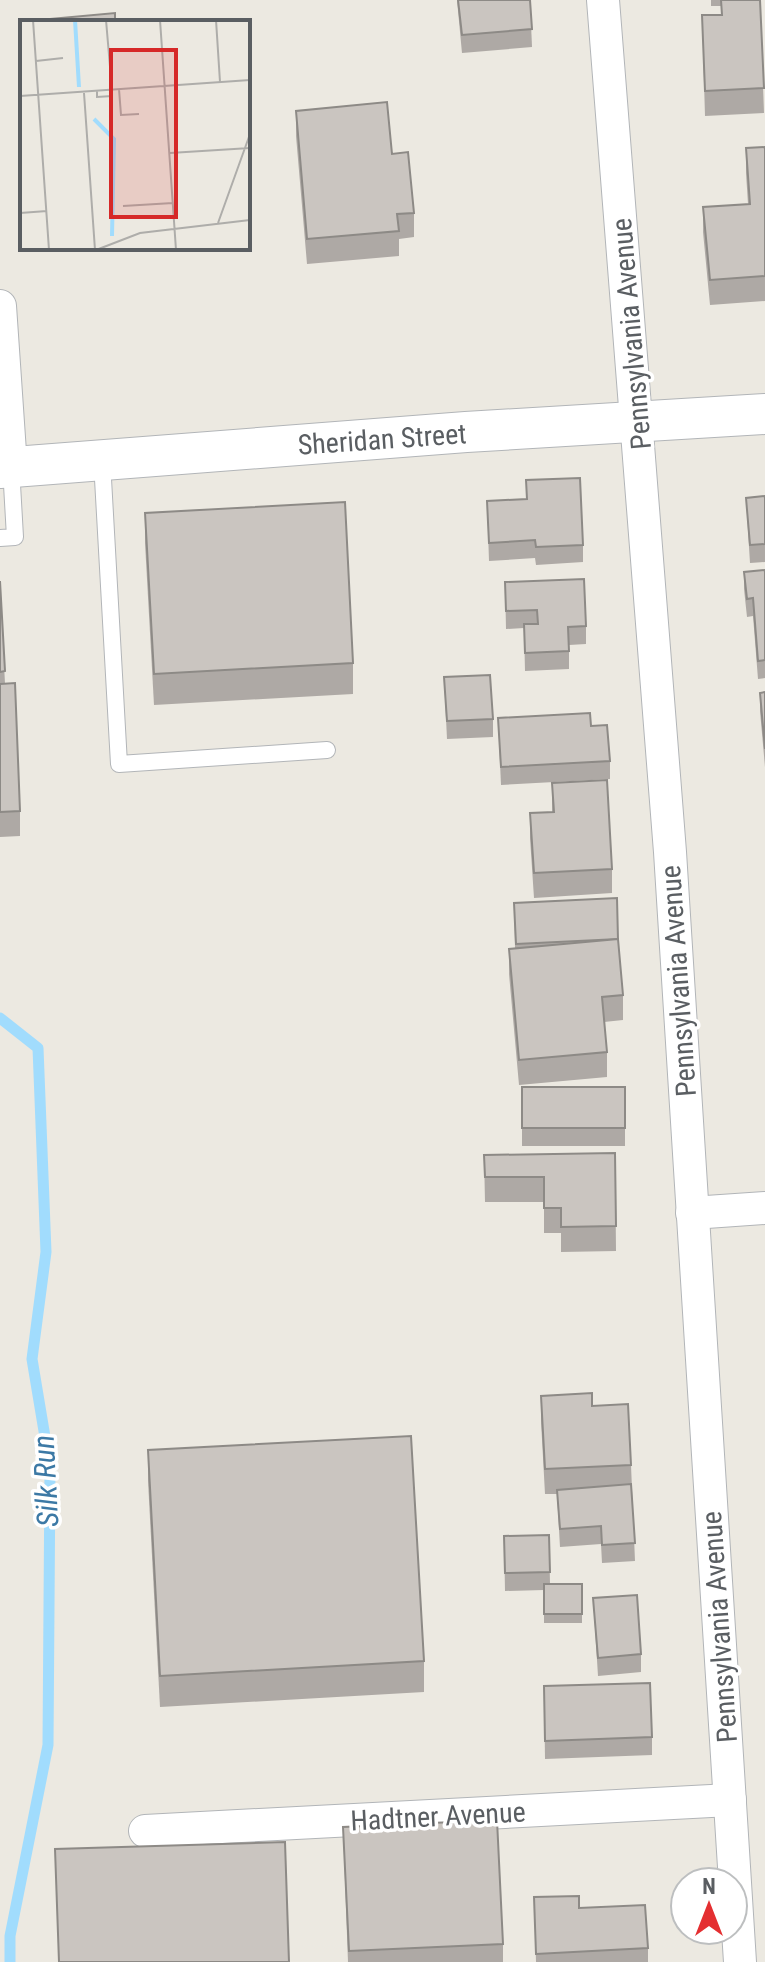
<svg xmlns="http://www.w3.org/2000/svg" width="765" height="1962" viewBox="0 0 765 1962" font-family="'Roboto Condensed',sans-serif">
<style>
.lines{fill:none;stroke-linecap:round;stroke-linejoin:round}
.stream{stroke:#a1dcfd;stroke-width:11}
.service-casing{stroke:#b2b5b8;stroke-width:18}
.minor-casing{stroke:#b2b5b8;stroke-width:34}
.tertiary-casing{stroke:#b2b5b8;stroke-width:42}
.service{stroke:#fff;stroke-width:16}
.minor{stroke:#fff;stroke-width:32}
.tertiary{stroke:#fff;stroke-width:40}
.wall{fill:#aea9a5}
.building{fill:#cac5c0;stroke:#8d8a86;stroke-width:2}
.labels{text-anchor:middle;stroke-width:7;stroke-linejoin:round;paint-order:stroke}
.street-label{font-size:28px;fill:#5a5e62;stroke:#fff}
.water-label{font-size:30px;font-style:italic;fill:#3c79a5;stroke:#fff}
.inset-river{fill:none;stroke:#a1dcfd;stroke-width:4}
.inset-road{fill:none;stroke:#aeadaa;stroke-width:2}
.view{fill:#d62828;fill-opacity:0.15;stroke:#d62828;stroke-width:4}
.inset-edge{fill:none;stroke:#5a5e62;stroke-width:4}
</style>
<rect width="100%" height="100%" fill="#ece9e1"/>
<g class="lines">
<path class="stream" d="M 0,1018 L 38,1048 L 46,1252 L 32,1359 L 50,1467 L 48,1745 L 10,1936 L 10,1962"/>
<defs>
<g id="service">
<path d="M 102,461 L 119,764 L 327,750"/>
<path d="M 0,538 L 15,537 L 11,467"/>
</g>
<g id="minor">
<path d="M 603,0 L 670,852 L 740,1962"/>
<path d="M 0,306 L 11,467"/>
<path d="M 692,1213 L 765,1208"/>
<path d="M 145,1831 L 730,1800"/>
</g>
<path id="tertiary" d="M 0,468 L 466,432 L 765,414"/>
</defs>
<use href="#service" class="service-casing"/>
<use href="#minor" class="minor-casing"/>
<use href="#tertiary" class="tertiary-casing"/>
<use href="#service" class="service"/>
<use href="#minor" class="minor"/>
<use href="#tertiary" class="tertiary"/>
</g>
<g class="wall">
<path d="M 457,0 L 530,0 L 532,47 L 462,53 Z"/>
<path d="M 711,0 L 760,0 L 764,113 L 705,116 L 702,15 L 721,15 L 721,6 L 711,6 Z"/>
<path d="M 296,111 L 414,213 L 414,237 L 399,239 L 399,256 L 307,264 L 296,136 Z"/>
<path d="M 765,147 L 765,301 L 710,305 L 703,232 L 703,207 L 748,204 L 746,173 L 746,148 Z"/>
<path d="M 526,480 L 583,545 L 583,562 L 536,565 L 535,558 L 489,561 L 487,501 L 526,499 Z"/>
<path d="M 765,496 L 765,562 L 750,563 L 746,498 Z"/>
<path d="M 145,513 L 353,663 L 353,694 L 154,705 L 145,543 Z"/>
<path d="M 765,570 L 765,678 L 758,679 L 753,616 L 747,617 L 744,589 L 744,572 Z"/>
<path d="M 0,581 L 5,684 L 20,811 L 20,836 L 0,837 Z"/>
<path d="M 505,582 L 586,626 L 586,644 L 569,645 L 569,669 L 525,671 L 524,628 L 506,629 Z"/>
<path d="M 444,677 L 493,719 L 493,737 L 447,739 Z"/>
<path d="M 765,692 L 765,767 L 760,711 L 760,693 Z"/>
<path d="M 498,718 L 591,726 L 610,761 L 610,779 L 501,785 Z"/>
<path d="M 552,783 L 612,869 L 612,893 L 534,898 L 530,838 L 530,813 L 552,812 Z"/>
<path d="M 514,903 L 618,943 L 623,995 L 623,1020 L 604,1022 L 607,1052 L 607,1077 L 519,1085 L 509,974 L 509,949 L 515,948 Z"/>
<rect x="522" y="1087" width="103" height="59"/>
<path d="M 615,1153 L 616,1251 L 561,1252 L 561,1233 L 544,1233 L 544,1202 L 485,1202 L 484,1155 Z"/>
<path d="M 541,1396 L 592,1406 L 631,1465 L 635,1561 L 602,1563 L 601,1544 L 560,1547 L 557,1494 L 545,1494 L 541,1421 Z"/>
<path d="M 148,1450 L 424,1661 L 424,1692 L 160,1707 L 148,1481 Z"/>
<path d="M 549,1535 L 550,1584 L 582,1584 L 582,1623 L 544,1623 L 544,1590 L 505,1591 L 504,1536 Z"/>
<path d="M 593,1598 L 641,1654 L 641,1672 L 598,1676 Z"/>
<path d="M 544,1686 L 652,1737 L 652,1755 L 545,1759 Z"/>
<path d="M 343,1827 L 503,1944 L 503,1962 L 348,1962 Z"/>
<path d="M 534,1897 L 579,1908 L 648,1948 L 648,1962 L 536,1962 Z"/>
</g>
<g class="building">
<path d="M 458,0 L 530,0 L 532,29 L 462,35 Z"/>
<path d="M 721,0 L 760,0 L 764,88 L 705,91 L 702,15 L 722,15 Z"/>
<path d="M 115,13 L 115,22 L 28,21 Z"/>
<path d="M 387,102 L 392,154 L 408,152 L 414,213 L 397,214 L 399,231 L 307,239 L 296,111 Z"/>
<path d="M 765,147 L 765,276 L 710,280 L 703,207 L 750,204 L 746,148 Z"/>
<path d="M 580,478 L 583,545 L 536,547 L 535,540 L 489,543 L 487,501 L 527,499 L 526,480 Z"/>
<path d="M 765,496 L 765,544 L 750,545 L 746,498 Z"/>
<path d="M 345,502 L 353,663 L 154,674 L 145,513 Z"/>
<path d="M 765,570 L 765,660 L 758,661 L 753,598 L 747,599 L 744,572 Z"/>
<path d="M 584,579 L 586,626 L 568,627 L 569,651 L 525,653 L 524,624 L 538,624 L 537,610 L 506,611 L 505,582 Z"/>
<path d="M 0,581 L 5,671 L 0,672 Z"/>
<path d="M 490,675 L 493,719 L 447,721 L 444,677 Z"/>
<path d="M 15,683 L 20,811 L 0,812 L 0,684 Z"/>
<path d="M 765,692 L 765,749 L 760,693 Z"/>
<path d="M 590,713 L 591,726 L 607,725 L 610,761 L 501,767 L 498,718 Z"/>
<path d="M 607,780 L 612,869 L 534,873 L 530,813 L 554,812 L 552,783 Z"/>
<path d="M 617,898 L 618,940 L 618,939 L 516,944 L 514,903 Z"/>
<path d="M 618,939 L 623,995 L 602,997 L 607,1052 L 519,1060 L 509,949 Z"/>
<rect x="522" y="1087" width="103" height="41"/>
<path d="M 615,1153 L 616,1226 L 561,1227 L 561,1208 L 544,1208 L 544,1177 L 485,1177 L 484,1155 Z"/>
<path d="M 592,1393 L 592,1406 L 628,1404 L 631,1465 L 545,1469 L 541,1396 Z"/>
<path d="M 411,1436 L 424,1661 L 160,1676 L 148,1450 Z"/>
<path d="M 631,1484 L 635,1543 L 602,1545 L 601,1526 L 560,1529 L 557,1490 Z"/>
<path d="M 549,1535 L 550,1572 L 505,1573 L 504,1536 Z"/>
<rect x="544" y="1584" width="38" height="30"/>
<path d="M 637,1595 L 641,1654 L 598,1658 L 593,1598 Z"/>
<path d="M 650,1683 L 652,1737 L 545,1741 L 544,1686 Z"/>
<path d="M 497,1820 L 503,1944 L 349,1951 L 343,1827 Z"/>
<path d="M 285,1842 L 289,1962 L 59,1962 L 55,1849 Z"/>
<path d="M 579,1896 L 579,1908 L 645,1905 L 648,1948 L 536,1954 L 534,1897 Z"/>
</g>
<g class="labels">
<g class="street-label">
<text transform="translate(631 334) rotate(-95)" y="10">Pennsylvania Avenue</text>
<text transform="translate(382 439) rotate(-4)" y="10">Sheridan Street</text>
<text transform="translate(678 981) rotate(-94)" y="10">Pennsylvania Avenue</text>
<text transform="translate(719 1627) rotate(-94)" y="10">Pennsylvania Avenue</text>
<text transform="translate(438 1816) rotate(-3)" y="10">Hadtner Avenue</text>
</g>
<g class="water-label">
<text transform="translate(46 1481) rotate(-93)" y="10">Silk Run</text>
</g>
</g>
<g transform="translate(20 20)">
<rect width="230" height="230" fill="#ece9e1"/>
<path class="inset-river" d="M 55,0 L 59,67M 74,99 L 94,119 L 92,216"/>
<path class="inset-road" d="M 13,0 L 29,230M 86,0 L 92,70M 140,0 L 156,230M 196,0 L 200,62M 16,41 L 43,38M 99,69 L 101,95 L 119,94M 77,71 L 77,77 L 92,76 L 92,70M 64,73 L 75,230M 0,76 L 230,60M 150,133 L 230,128M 103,186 L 153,183M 0,193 L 27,191M 198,203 L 230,114M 76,230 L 120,213 L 230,200"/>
<path class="view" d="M 91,30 L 156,30 L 156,197 L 91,197 Z"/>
<rect width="230" height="230" class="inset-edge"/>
</g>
<g transform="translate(709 1906)"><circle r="38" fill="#ffffff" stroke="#bdbfc0" stroke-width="2"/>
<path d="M0-6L14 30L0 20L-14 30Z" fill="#e42f31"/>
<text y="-12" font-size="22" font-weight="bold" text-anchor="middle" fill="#5a5e62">N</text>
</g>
</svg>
